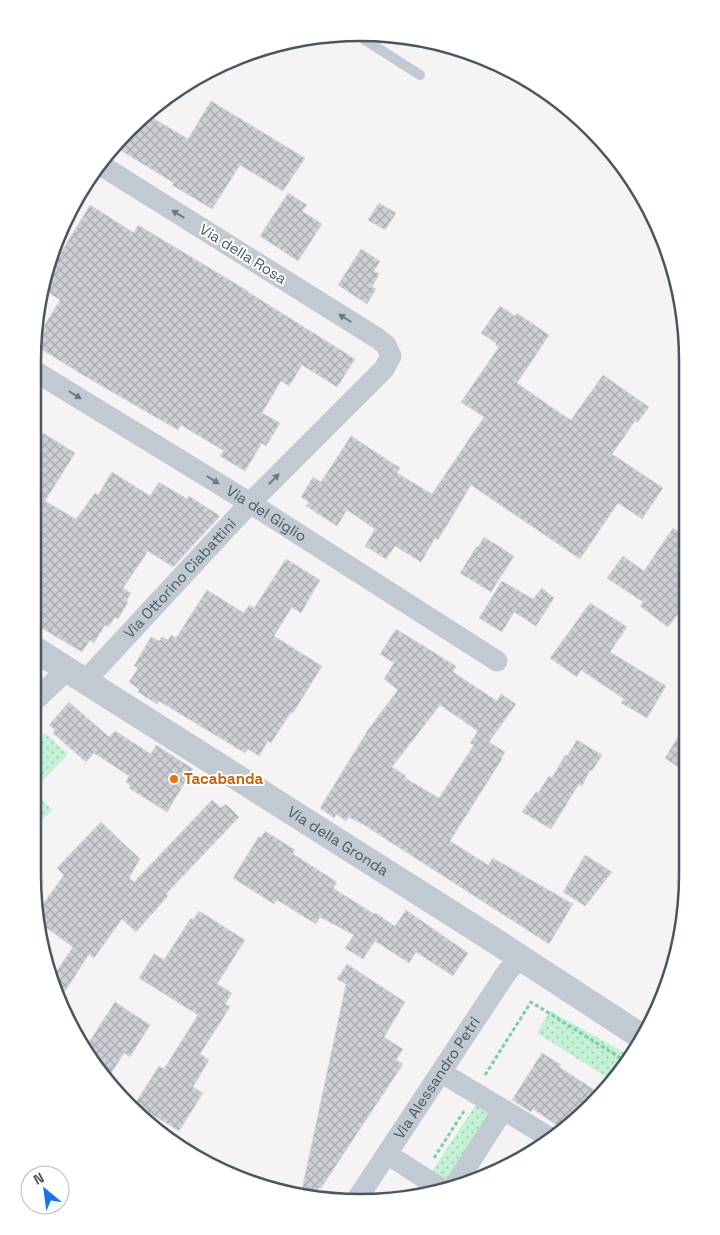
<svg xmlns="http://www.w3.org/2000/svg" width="720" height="1235" viewBox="0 0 720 1235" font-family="'Space Grotesk',sans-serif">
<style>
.grass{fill:url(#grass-dots)}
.building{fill:url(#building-cross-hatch);stroke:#d7d9de;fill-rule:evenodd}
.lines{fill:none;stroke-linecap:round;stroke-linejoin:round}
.path{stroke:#7ad0a6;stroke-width:3;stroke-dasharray:4 2.5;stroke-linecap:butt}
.service{stroke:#c1cad2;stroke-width:10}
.minor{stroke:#c1cad2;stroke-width:21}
.tertiary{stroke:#c1cad2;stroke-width:26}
.oneway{fill:#6e7983}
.food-dot{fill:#e8710a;stroke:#fff;stroke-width:2}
.labels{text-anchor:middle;stroke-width:4;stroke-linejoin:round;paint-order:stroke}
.street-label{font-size:15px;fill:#4a5661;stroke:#fff}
.food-label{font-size:15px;font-weight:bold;fill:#c56008;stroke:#fff;text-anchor:start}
.rim{fill:none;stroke:#4a5661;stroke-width:2.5}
</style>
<defs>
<pattern id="grass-dots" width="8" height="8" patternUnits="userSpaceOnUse" patternTransform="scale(1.25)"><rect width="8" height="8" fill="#c3f1d5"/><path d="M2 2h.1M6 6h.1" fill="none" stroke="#a0c6b0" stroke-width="1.8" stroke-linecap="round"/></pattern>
<pattern id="building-cross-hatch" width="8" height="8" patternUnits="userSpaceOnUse" patternTransform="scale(1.25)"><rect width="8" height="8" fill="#cdcfd5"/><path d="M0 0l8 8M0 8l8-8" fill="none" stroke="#a8abb0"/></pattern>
</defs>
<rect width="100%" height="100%" fill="#f5f3f3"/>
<g class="grass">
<path d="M 45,733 L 68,754 L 33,791 L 52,810 L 40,822 L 33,815 L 33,747 Z"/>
<path d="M 550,1011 L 632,1057 L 611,1080 L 537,1033 Z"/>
<path d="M 477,1103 L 496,1114 L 447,1186 L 430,1174 Z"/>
</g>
<g class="building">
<path d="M 211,101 L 305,158 L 283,191 L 240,165 L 212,209 L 172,185 L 174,183 L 117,148 L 130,128 L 146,114 L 188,139 Z"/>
<path d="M 288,193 L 307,205 L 302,211 L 322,224 L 298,261 L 260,236 Z"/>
<path d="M 379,203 L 396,213 L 385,230 L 368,220 Z"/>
<path d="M 90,205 L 134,233 L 138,225 L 248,291 L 248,292 L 355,359 L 337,387 L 302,365 L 289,386 L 281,381 L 262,413 L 280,423 L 266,446 L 262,443 L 245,471 L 220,456 L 224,451 L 181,425 L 178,430 L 83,375 L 33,344 L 60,300 L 43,289 L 49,261 L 54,264 Z"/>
<path d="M 361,249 L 380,261 L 374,271 L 379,274 L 372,287 L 376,289 L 367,304 L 338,285 Z"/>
<path d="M 500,306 L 515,316 L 517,313 L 549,335 L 517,383 L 557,411 L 571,420 L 603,375 L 649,407 L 638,422 L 635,421 L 612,454 L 663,488 L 642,519 L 618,503 L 580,559 L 471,485 L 438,540 L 435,538 L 421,562 L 395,546 L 386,559 L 365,546 L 375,529 L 347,510 L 337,526 L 306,506 L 309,502 L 301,497 L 313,477 L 321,482 L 351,436 L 400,468 L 397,473 L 432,494 L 484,417 L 461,402 L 499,347 L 495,345 L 496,343 L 481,333 Z"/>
<path d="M 43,433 L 75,453 L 45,501 L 76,519 L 95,493 L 98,495 L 112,472 L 150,496 L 159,482 L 187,499 L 189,496 L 220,516 L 173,567 L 148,551 L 123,588 L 131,593 L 126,601 L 128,602 L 118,619 L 115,617 L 108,627 L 105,625 L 94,643 L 90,640 L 82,652 L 33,623 L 33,449 Z"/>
<path d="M 673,528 L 687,538 L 687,602 L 668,627 L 640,606 L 643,602 L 607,578 L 623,556 L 644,571 Z"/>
<path d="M 484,537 L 514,556 L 491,592 L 460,573 L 477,546 L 478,547 Z"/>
<path d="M 286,559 L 320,580 L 301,613 L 292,607 L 274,636 L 322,666 L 293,713 L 291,712 L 271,743 L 268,741 L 259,756 L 248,749 L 245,753 L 159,701 L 157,704 L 138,692 L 139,689 L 129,682 L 138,668 L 134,666 L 151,637 L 159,641 L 162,637 L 168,640 L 171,635 L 176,638 L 207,590 L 244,613 L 249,605 L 254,608 Z"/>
<path d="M 502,581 L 533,599 L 542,588 L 554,598 L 536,626 L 514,612 L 502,632 L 479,618 Z"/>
<path d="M 590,603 L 627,627 L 610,652 L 666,686 L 647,718 L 621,703 L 624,699 L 581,670 L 577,677 L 550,658 Z"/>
<path d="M 396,629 L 456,666 L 453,672 L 497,701 L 501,694 L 516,704 L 489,742 L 505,752 L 501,759 L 502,759 L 450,841 L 488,865 L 493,858 L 573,904 L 549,944 L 361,823 L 348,817 L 346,821 L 336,814 L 334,818 L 320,808 L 370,727 L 398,690 L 384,679 L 394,663 L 380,654 ZM 440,705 L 478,731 L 470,743 L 474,745 L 439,798 L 405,778 L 406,776 L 392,767 Z"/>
<path d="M 69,702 L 109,737 L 115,731 L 151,754 L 156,745 L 193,769 L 167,812 L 129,788 L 131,786 L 126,782 L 129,776 L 94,753 L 86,762 L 53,733 L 55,730 L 49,725 Z"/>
<path d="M 687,722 L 687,773 L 665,758 Z"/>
<path d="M 577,740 L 602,755 L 592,771 L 590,770 L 582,786 L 579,784 L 551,829 L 522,812 L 536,792 L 538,793 L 549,776 L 552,778 L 565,755 L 567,756 Z"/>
<path d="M 212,800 L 221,808 L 226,804 L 239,817 L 166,894 L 168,896 L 136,932 L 122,919 L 94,958 L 89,954 L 60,999 L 50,981 L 73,947 L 40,923 L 38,911 L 64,875 L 57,868 L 101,822 L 140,859 L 129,878 L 134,882 Z"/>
<path d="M 265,831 L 295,850 L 293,854 L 337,882 L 333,888 L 374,914 L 375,913 L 395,926 L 406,910 L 468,953 L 453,976 L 416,952 L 409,963 L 375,941 L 363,959 L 345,948 L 354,935 L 320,917 L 316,924 L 277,900 L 274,904 L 233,878 L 259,836 L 261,838 Z"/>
<path d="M 585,855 L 612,872 L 585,906 L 563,892 Z"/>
<path d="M 199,911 L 245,940 L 217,984 L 232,993 L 225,1004 L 230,1007 L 200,1054 L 209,1060 L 193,1087 L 203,1093 L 179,1131 L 135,1104 L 159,1066 L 164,1069 L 198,1015 L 139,978 L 154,954 L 164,960 L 191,918 L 193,920 Z"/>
<path d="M 347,964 L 405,1002 L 384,1037 L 403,1049 L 396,1060 L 403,1064 L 321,1188 L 319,1188 L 314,1195 L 301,1194 L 346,984 L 337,979 Z"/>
<path d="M 115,1002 L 150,1025 L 130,1057 L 124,1053 L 107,1080 L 100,1074 L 86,1047 Z"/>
<path d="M 542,1053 L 561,1065 L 559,1067 L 599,1093 L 564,1130 L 533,1109 L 531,1112 L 512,1100 Z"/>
</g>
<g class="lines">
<g class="path">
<path d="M 485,1075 L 531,1002 L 627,1062"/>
<path d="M 434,1158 L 464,1111"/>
</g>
<path class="service" d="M 354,33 L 420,75"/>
<g class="minor">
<path id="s1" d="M 33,370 L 250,503 L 497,661"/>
<path id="s2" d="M 85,681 L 250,503 L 384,369 L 391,356 L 386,345 L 377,338 L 99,164"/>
<path d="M 33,702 L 68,669"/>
<path d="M 442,1073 L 552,1139"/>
<path d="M 387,1154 L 440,1188"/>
<path d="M 455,1185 L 503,1110"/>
<path id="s3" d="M 357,1199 L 507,972 L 520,958"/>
</g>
<path class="tertiary" id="s4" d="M 33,648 L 492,939 L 642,1037"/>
</g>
<defs><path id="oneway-solid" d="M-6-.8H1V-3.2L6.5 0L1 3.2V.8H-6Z" transform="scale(1.25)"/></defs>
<g class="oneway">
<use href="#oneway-solid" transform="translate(178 214) rotate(-148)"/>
<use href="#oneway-solid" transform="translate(345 318) rotate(-148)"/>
<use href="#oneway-solid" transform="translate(75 395) rotate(32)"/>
<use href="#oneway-solid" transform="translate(274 479) rotate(-45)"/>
<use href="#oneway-solid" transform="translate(213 480) rotate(32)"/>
</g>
<circle class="food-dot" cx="174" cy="779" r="5"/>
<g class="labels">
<g class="street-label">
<text transform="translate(243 254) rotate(32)" y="5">Via della Rosa</text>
<text dy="5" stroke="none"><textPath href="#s1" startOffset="274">Via del Giglio</textPath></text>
<text dy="5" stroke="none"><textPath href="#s2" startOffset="140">Via Ottorino Ciabattini</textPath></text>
<text dy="5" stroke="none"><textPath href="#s4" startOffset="361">Via della Gronda</textPath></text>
<text dy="5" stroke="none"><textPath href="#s3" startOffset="145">Via Alessandro Petri</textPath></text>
</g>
<g class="food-label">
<text x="184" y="784">Tacabanda</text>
</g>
</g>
<path d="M0 0H720V1235H0ZM360 41H360A319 319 0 0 1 679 360V875A319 319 0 0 1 360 1194H360A319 319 0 0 1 41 875V360A319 319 0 0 1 360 41Z" fill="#fff" fill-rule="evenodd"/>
<path class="rim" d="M360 41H360A319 319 0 0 1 679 360V875A319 319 0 0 1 360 1194H360A319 319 0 0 1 41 875V360A319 319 0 0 1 360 41Z"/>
<g transform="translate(45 1190) rotate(331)"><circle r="24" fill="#ffffff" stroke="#b7bbc0"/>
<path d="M0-4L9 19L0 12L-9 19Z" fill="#1a73e8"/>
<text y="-8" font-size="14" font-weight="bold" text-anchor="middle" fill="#4a5661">N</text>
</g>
</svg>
